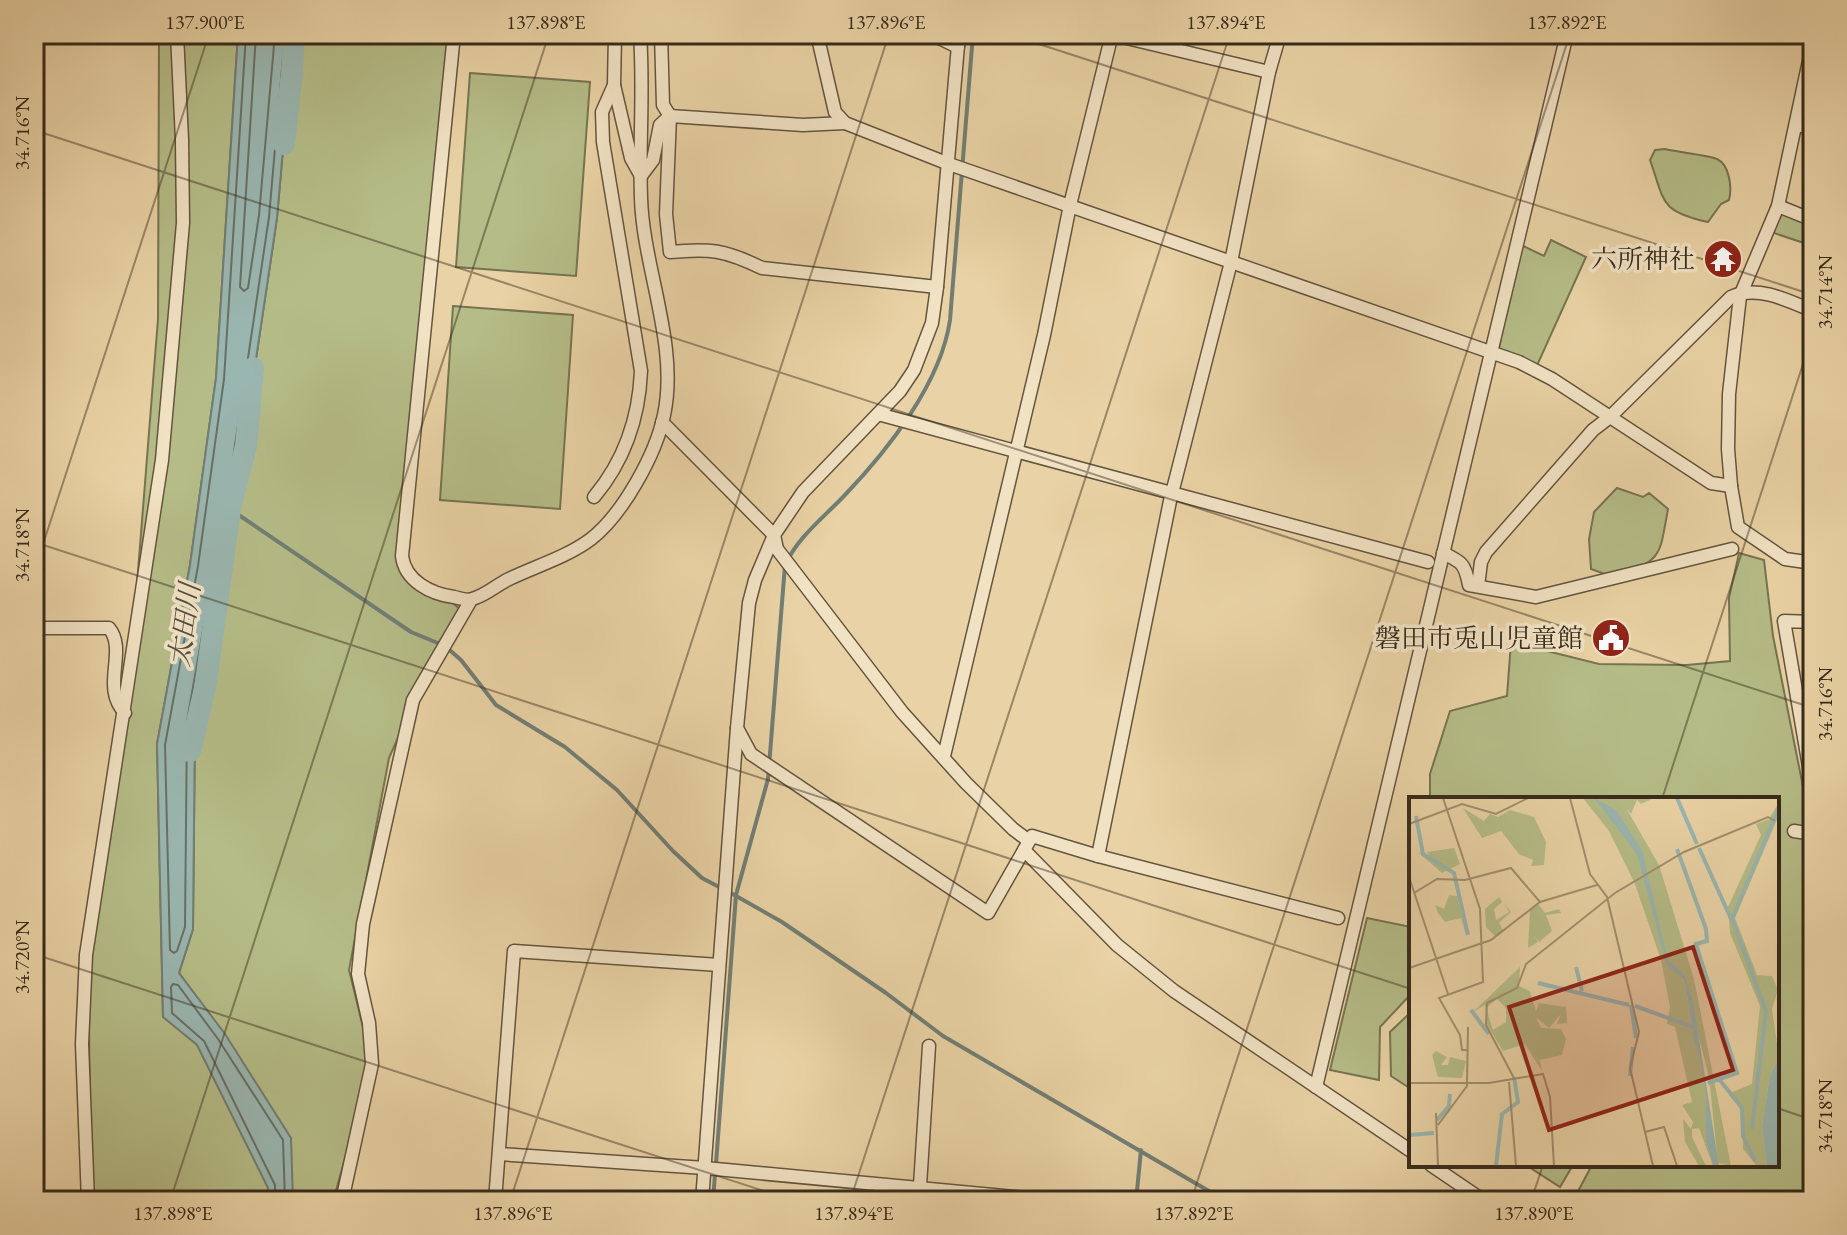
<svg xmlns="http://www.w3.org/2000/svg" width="1847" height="1235" viewBox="0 0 1847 1235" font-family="'EB Garamond','Noto Serif JP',serif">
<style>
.green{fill:#b5bc87;stroke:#767451;stroke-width:2}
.water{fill:#9ab6b0;stroke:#727e74;stroke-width:2}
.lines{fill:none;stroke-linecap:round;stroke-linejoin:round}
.shore{stroke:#687066;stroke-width:2}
.stream{stroke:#727e74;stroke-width:4}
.river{stroke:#9ab6b0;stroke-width:22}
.minor-casing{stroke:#64553e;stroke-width:15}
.minor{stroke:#f1e2c4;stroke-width:12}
.ticks{fill:none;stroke:#372b1b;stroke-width:2;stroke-opacity:0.45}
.labels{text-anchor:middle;stroke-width:7;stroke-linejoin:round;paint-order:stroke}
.poi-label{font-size:26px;fill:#372b1b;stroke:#f1e2c4;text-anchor:end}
.water-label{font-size:28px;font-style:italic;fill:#504e40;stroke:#f1e2c4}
.inset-river{fill:none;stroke:#9ab6b0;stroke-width:4}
.inset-road{fill:none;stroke:#a28f6e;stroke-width:2}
.view{fill:#8f2418;fill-opacity:0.15;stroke:#8f2418;stroke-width:4}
.inset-edge{fill:none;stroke:#372b1b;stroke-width:4}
.neatline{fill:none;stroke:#372b1b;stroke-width:3}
.ticks-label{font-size:20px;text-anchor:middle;fill:#372b1b}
</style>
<rect width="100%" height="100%" fill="#e9d2a5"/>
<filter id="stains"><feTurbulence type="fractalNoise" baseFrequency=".0025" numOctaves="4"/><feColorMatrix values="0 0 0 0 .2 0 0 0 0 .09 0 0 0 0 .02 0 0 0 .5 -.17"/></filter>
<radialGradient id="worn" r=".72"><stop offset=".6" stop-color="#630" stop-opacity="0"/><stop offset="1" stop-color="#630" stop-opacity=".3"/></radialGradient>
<g class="green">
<path d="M 175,34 L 238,34 L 216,378 L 190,565 L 157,744 L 163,1017 L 224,1034 L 179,973 L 193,929 L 195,722 L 239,473 L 277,218 L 293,34 L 451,34 L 403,566 L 464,612 L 422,683 L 389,758 L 349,970 L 372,1064 L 333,1201 L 91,1201 L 88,940 L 129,685 L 158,319 L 159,39 Z"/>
<path d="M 470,73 L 590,82 L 576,276 L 456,267 Z"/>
<path d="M 1665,149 C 1677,152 1708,155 1717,159 C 1730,165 1732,188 1729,200 L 1721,204 L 1708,222 C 1659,211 1665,202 1650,160 L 1655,150 Z"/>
<path d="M 1778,206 L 1813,220 L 1813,246 L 1768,231 Z"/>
<path d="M 1551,240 L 1586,257 L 1535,370 L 1498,354 L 1517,243 L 1544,256 Z"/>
<path d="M 453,306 L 573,315 L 560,509 L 440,500 Z"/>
<path d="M 1617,488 L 1643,497 L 1649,493 L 1668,509 C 1659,558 1663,558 1616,578 L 1591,569 L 1589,539 L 1594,512 Z"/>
<path d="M 1739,553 L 1764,560 L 1773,636 L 1813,837 L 1808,943 L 1813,925 L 1813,1201 L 1576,1201 L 1575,1197 L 1592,1165 L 1777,1165 L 1777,799 L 1430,799 L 1430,774 L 1450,711 L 1507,696 L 1511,642 L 1599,664 L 1687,665 L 1730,661 L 1729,598 Z"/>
<path d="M 1367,918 L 1411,927 L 1411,994 L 1380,1027 L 1379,1080 L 1330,1070 Z"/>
<path d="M 1411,1012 L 1411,1089 L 1391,1076 L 1390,1032 Z"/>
<path d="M 1526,1165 L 1573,1165 L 1560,1187 Z"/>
</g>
<path class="water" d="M 238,34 L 293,34 L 277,218 L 239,473 L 195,722 L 193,929 L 179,973 L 225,1034 L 291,1138 L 293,1201 L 267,1201 L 268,1188 L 197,1045 L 163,1017 L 157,744 L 190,565 L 216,378 Z"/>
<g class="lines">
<g class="shore">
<path d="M 246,34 L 224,379 L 198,566 L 165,745 L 170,950 L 174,953 L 177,951 L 185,927 L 187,721 L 231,472 L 269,217 L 285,34"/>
<path d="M 256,34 L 240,287 L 244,291 L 248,288 L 259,215 L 275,34"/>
<path d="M 275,1201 L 275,1185 L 204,1041 L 172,1013 L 171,987 L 173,984 L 178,985 L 218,1039 L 283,1140 L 285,1201"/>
</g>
<g class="stream">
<path d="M 230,509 L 411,632 L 445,646 L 461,660 L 496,705 L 565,747 L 617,790 L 673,851 L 702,878 L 721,888"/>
<path d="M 729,892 L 782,922 L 886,993 L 943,1036 L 1226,1201"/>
<path d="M 716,1164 L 736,895 L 768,779 L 785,565 C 798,537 823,518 844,496 C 888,450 941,383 950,320 L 973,34"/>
<path d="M 713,1201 L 715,1174"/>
<path d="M 1136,1201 L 1141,1150"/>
</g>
<g class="river">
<path d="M 284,144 L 292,73 L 294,34"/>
<path d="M 190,751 L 205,689 L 230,509 L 246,446 L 253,368"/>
</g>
<defs>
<g id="minor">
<path d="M 454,34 L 402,556 C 405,581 431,594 454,597 C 459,598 467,601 472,599 C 485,596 498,584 509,579 C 536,566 567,557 591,539 C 623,514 656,454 664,415 C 679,345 643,268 641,198 C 639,143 644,89 640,34"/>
<path d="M 615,34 L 614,85 L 631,158 L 641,176 L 653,160 L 660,125 L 670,116 L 803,125 L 845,123"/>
<path d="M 661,34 L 663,105 L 670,116 L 666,214 L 670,252 C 710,248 725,250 762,268 L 937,287"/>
<path d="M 817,34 L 835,112 L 845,123 L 949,164 L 1519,362 L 1552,379 L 1711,483 L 1731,486"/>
<path d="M 931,34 L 958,47"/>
<path d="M 1110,34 L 1269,72"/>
<path d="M 1813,42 L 1778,206 L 1740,296 L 1729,394 L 1728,449 L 1731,486 L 1738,527 L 1785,559 L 1813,563"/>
<path d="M 1796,125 L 1813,128"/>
<path d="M 1778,206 L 1813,220"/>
<path d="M 878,414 L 1428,562"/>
<path d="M 662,422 L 774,535 L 777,549 L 902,712 L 966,783 L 1013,829 L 1029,841"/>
<path d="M 594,497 C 625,460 639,419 641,371 L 603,142 L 602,112 L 614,85"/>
<path d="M 1443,553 C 1462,562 1465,564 1469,585 L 1536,597 L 1732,549"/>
<path d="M 1478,586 L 1481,562 L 1486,552 L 1593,430 L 1610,417 L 1731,297 C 1758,285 1787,300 1813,311"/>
<path d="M 1813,622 L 1784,621 L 1813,790"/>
<path d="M 34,628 L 109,628 C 128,651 100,687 125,713"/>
<path d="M 737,728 L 751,754 L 988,913 L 1032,836 L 1098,856 L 1338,918"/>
<path d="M 944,756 L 1044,335 L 1070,205 L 1112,34"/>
<path d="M 1794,831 L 1813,834"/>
<path d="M 1024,850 L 1117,945 L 1174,991 L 1411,1151"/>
<path d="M 1098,856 L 1170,501 L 1231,262 L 1269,72 L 1280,34"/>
<path d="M 1316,1087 L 1567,34"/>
<path d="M 499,1154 L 705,1168 L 1057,1201"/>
<path d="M 1431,1165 L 1484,1201"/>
<path d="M 88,1201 L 82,1044 L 86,955 L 162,460 L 183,223 L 182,140 L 177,34"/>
<path d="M 342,1201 L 372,1064 L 369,1023 L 358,974 L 363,924 L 413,700 L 471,600"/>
<path d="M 495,1201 L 514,951 L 719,965"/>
<path d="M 702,1201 L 737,728 L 749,603 L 755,580 L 774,535 L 803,492 L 900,391 L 914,370 L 932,323 L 937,287 L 959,34"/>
<path d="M 919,1201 L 929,1046"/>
</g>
</defs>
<use href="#minor" class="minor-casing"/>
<use href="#minor" class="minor"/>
</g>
<path class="ticks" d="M 1008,34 L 1813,295M 34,130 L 1813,708M 34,542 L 1411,989M 34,572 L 209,34M 1662,799 L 1813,333M 34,954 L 795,1201M 1777,1108 L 1813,1120M 170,1201 L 549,34M 510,1201 L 889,34M 850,1201 L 1230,34M 1191,1201 L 1570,34M 1531,1201 L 1543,1165"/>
<defs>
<symbol id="temple-disc" viewBox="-11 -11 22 22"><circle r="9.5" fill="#8f2418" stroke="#f1e2c4"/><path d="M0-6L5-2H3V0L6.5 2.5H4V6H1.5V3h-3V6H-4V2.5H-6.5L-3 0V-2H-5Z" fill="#fff"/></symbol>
<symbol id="civic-disc" viewBox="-11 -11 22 22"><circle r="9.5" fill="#8f2418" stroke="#f1e2c4"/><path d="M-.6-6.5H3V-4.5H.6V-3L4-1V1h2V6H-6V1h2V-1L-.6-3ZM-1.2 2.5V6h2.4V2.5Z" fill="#fff"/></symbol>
</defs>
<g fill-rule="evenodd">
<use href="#temple-disc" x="1701" y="237" width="44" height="44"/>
<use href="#civic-disc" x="1589" y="616" width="44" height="44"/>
</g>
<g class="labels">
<g class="poi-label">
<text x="1695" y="268">六所神社</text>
<text x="1583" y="647">磐田市兎山児童館</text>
</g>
<g class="water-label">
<text transform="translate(184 625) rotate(-82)" y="10">太田川</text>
</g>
</g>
<g transform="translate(1409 797)">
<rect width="370" height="370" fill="#e9d2a5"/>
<path d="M 174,1 L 245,1 L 232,7 L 228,3 L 222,17 L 217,11 L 250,68 L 285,182 L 322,369 L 309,366 L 300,280 L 275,182 L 297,291 L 297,344 L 304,369 L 290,331 L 283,332 L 283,340 L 297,369 L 290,369 L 276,345 L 274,322 L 282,332 L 284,325 L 273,308 L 283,305 L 266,230 L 258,227 L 261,210 L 252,163 L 226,87 L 200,34 ZM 370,5 L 370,18 L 326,121 L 348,178 L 363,179 L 369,193 L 363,212 L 370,260 L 361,278 L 353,329 L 358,369 L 348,369 L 334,352 L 333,313 L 321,296 L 343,287 L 351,209 L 321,136 L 319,110 L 352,38 L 347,27 L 360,22 ZM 54,11 L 75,24 L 81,17 L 89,20 L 101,13 L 125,20 L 137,45 L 135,68 L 122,69 L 124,63 L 110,57 L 92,34 L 73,41 ZM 45,51 L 51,67 L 33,76 L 9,55 L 21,60 L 18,55 ZM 40,98 L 48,99 L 58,142 L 52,121 L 36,125 L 29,116 L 26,108 L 35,112 ZM 90,100 L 93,105 L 85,112 L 87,123 L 100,115 L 95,106 L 102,115 L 90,126 L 94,133 L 86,139 L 77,130 L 76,112 ZM 129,107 L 136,116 L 150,112 L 152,116 L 137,118 L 143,134 L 130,145 L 125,138 L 129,145 L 119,151 L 121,113 ZM 111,170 L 110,189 L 121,194 L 127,214 L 130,206 L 157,210 L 158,226 L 148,227 L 152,217 L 140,231 L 127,220 L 132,231 L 152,232 L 157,242 L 153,258 L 131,263 L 133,274 L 116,247 L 94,254 L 77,226 L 76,208 L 64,215 ZM 88,202 L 97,211 L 97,225 L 84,233 L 77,211 ZM 27,254 L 38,260 L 32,268 L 39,268 L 41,260 L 57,264 L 53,281 L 29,280 L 23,258 Z" fill="#b5bc87" fill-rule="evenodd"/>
<path d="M 185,1 L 207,13 L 233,53 L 259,163 L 275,177 L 284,204 L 310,369 L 304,369 L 297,344 L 297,295 L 275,182 L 258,169 L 228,57 ZM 370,260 L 370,369 L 358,369 L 353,329 L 361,278 Z" fill="#9ab6b0"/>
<path class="inset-river" d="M 268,1 L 288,47M 7,19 L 14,57 L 45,76 L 59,138M 290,51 L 323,124M 268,52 L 297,132 L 298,144 L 287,147 L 328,276 L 299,286M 167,170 L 173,194M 129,186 L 220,208M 281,202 L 288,248M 222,208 L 227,241M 226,209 L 284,230M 62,213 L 80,237M 221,279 L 224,250M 310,282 L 333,311 L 334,339 L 346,364M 28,323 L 40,309 L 41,297M 343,332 L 357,214 L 323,122 L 370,11M 0,338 L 25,336M 87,369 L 93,317 L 109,305 L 105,280"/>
<path class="inset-road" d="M 34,1 L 71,112 L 74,185 L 30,201 L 51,238 L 53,253 L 59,253M 161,1 L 181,77 L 198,100 L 230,235 L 221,271 L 244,369M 0,27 L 53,7 L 87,17 L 119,1M 0,80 L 39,197M 5,96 L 28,82 L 56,83 L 102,71 L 131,105M 0,171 L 82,143 L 131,105 L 188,88M 106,283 L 77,228 L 78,206 L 108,191 L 117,167 L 206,96 L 275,55 L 359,20 L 366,24M 100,285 L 107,369M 0,286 L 80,286 L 134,277 L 141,300 L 145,369M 27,316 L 29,369M 29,328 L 58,289 L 59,230M 236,335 L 255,330 L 268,369"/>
<path class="view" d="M 284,150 L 324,273 L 140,333 L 100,210 Z"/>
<rect width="370" height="370" class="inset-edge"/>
</g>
<rect width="1847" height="1235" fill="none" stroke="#e9d2a5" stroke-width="88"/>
<rect x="44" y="44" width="1759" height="1147" class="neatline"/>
<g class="ticks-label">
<text x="205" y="29">137.900°E</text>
<text x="546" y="29">137.898°E</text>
<text x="886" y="29">137.896°E</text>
<text x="1226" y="29">137.894°E</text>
<text x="1567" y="29">137.892°E</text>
<text transform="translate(22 133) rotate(-90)" y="7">34.716°N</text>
<text transform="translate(1825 292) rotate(-90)" y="7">34.714°N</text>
<text transform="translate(22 545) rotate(-90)" y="7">34.718°N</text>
<text transform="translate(1825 704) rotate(-90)" y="7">34.716°N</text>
<text transform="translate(22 957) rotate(-90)" y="7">34.720°N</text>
<text transform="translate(1825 1116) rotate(-90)" y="7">34.718°N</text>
<text x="173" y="1220">137.898°E</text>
<text x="513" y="1220">137.896°E</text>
<text x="854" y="1220">137.894°E</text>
<text x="1194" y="1220">137.892°E</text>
<text x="1534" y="1220">137.890°E</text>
</g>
<rect width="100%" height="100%" filter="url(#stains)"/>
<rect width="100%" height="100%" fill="url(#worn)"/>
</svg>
